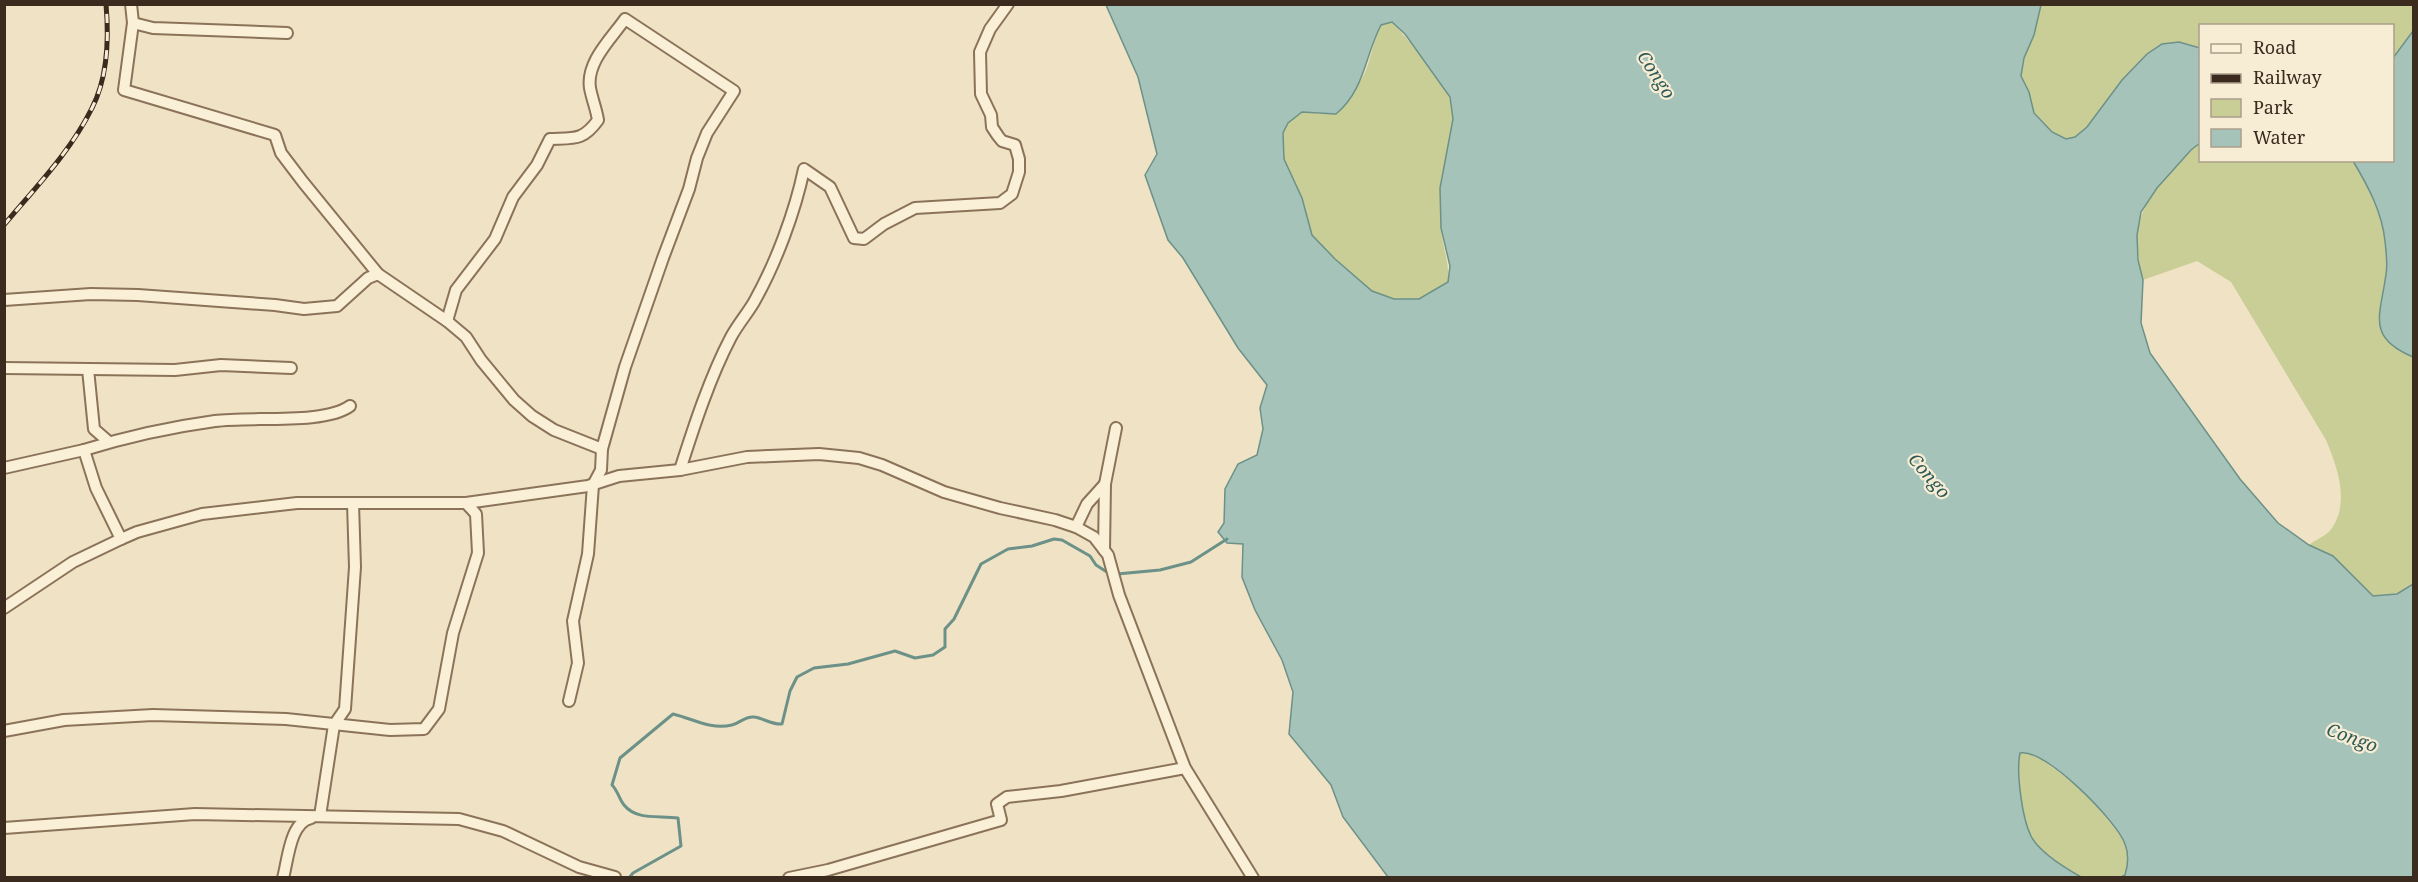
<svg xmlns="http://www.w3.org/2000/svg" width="2418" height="882" viewBox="0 0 2418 882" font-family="'Noto Serif',serif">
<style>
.green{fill:#c9ce97}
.water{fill:#a6c3ba;stroke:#6c9188;stroke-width:1.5;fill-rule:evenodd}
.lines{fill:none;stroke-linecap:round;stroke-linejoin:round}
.stream{stroke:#6c9188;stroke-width:3}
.street-casing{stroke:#8b7359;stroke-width:14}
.street{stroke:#faefd7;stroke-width:10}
.rail-casing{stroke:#3a2b1e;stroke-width:5}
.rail{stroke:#f7ecd4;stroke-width:3;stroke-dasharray:9;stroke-linecap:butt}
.labels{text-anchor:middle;stroke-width:4.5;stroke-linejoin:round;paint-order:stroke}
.water-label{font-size:18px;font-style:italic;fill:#2d5b57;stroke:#f7ecd4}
</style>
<rect width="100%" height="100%" fill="#f0e2c4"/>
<g class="green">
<path d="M 2041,5 L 2413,5 L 2413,31 L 2393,58 L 2392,26 L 2200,26 L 2200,48 L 2179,42 L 2133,70 L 2122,80 L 2087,127 L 2075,138 L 2066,139 L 2052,132 L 2034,113 L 2029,92 L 2021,76 L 2024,58 L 2034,35 Z"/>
<path d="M 1392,22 C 1403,33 1446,86 1450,99 C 1460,131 1441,192 1441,227 C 1442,246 1450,263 1448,282 L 1419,299 L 1394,299 L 1372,291 L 1335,259 L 1312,235 L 1302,198 L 1284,159 L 1283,133 L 1288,123 L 1302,112 L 1321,114 C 1332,106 1347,98 1356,87 C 1371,70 1371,44 1381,24 Z"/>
<path d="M 2200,143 L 2200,160 L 2353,161 C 2368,186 2382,212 2385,241 C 2386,252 2388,264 2386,274 C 2381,316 2365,335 2413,357 L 2413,584 L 2397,594 L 2373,596 L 2333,557 L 2309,545 C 2315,540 2328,535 2332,528 C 2350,502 2337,466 2326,440 L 2231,282 L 2197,261 L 2143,280 C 2131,231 2137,210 2170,173 C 2180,162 2189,151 2200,143 Z"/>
<path d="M 2025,752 L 2041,759 L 2084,791 L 2112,825 L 2125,843 L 2129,863 L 2125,875 L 2121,878 C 2109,877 2091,881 2079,877 C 2066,872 2036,848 2031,835 C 2022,816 2016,773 2020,753 Z"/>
</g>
<g class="water">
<path d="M 1106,5 L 2041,5 L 2034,35 L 2024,58 L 2021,76 L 2029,92 L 2034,113 L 2052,132 L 2066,139 L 2075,137 L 2087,127 L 2122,80 L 2147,54 L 2162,44 L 2179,42 L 2200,48 L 2200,143 L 2191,150 L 2157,188 L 2141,212 L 2137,235 L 2138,260 L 2143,280 L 2141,323 L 2150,353 L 2240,479 L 2278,523 L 2309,545 L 2333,556 L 2373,596 L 2397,594 L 2413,584 L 2413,877 L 2121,877 L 2125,875 C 2128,865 2129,854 2125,844 C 2117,821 2044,747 2020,753 C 2016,772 2022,818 2031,836 C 2039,852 2065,868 2081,877 L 1388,877 L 1343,817 L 1331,785 L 1289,734 L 1293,692 L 1282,660 L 1255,610 L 1242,577 L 1243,544 L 1227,543 L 1218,532 L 1224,523 L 1225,489 L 1238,464 L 1257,455 L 1263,429 L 1260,408 L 1267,385 L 1238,348 L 1183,258 L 1168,240 L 1145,175 L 1157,154 L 1138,77 ZM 1392,22 L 1405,34 L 1450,97 L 1453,119 L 1440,188 L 1441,228 L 1450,266 L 1448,282 L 1419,299 L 1394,299 L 1372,291 L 1335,259 L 1312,235 L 1302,198 L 1284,159 L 1283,133 L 1288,123 L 1302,112 L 1336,114 C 1365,90 1365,55 1381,25 Z"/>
<path d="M 2413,31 L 2413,357 C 2365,337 2381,314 2386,274 C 2388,264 2386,252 2385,241 C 2382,212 2368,186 2353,161 L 2392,160 L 2393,58 Z"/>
</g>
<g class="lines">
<g class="stream">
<path d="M 1117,574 L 1160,570 L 1191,562 L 1227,539"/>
<path d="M 629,878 L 633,873 L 681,846 L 678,818 C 660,815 637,821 624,805 C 619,799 618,791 612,785 L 620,758 L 673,714 C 694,719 710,730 732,725 C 740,723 745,716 754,717 C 764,718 771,725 782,724 L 790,691 L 797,677 L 814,668 L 848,664 L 895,651 L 915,658 L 933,655 L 945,647 L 945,629 L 954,619 L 981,564 L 1008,549 L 1032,546 L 1054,539 L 1062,540 L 1090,556 L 1096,565 L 1110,574"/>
</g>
<defs>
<g id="street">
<path d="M 131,4 L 133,23 L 124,90 L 275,135 L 281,153 L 303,182 L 378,274 L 447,321 L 466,337 L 481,360 L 514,400 L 532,416 L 554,430 L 602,449"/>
<path d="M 133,23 L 153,28 L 287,33"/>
<path d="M 4,300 L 91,294 L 138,295 L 275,305 L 304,309 L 337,306 L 368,278 L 378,274"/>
<path d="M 447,321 L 456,290 L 495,239 L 513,197 L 537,165 L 550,139 C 574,138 583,141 598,120 C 596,108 592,99 590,88 C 586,62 611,39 625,19 L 734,91 L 707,133 L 697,158 L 689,189 L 663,258 L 625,367 L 602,449 L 601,470 L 593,485 L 588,554 L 573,621 L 578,663 L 569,701"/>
<path d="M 4,368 L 175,370 L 221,365 L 291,368"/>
<path d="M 88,369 L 94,429 L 109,442"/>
<path d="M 84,450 C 126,437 171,427 215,421 C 250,416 324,425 350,406"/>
<path d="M 4,468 L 84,450 L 96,488 L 121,539"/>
<path d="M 680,470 C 694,426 710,377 731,337 C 738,324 747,314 754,302 C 776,263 795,212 804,169 L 830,187 L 854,238 L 864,239 L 884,224 L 915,208 L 1000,203 L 1012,194 L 1019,172 L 1019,159 L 1015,145 L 1002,141 L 998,136 L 992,127 L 991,115 L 981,94 L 980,52 L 990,29 L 1008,4"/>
<path d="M 1076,527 L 1087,504 L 1105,484"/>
<path d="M 1104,550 L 1105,484 L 1116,428"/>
<path d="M 4,608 L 73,562 L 121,539 L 137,532 L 202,514 L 297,503 L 466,503 L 588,486 L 619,476 L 680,470 L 747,457 L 819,454 L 859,458 L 882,465 L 944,492 L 1000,508 L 1055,520 L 1076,527 L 1094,537 L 1108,555 L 1119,595 L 1185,768 L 1253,878"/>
<path d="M 4,731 L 64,720 L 153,715 L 286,719 L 390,730 L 424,729 L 439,709 L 453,633 L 478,553 L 476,514 L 466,503"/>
<path d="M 320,816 L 334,725 L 345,709 L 355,567 L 353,503"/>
<path d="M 4,828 L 195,814 L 459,819 L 503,831 L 579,867 L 615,877"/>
<path d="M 283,878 C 288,860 290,822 311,818"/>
<path d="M 789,878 L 828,870 L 1001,820 L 997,804 L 1007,797 L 1061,791 L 1185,768"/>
</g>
</defs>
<use href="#street" class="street-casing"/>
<use href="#street" class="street"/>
<defs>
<path id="rail" d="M 4,225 C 35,188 71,151 92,108 C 108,77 109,38 106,4"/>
</defs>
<use href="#rail" class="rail-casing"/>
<use href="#rail" class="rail"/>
</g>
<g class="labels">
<g class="water-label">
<text transform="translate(1656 75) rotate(57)" y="6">Congo</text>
<text transform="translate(1929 476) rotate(49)" y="6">Congo</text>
<text transform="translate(2352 738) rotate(20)" y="6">Congo</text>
</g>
</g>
<rect width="2418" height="882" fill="none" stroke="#3a2b1e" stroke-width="12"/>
<rect x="2199" y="24" width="195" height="138" fill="#f7ecd4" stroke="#ab9f8b" stroke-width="1.5"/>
<rect x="2211" y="44" width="30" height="9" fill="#faefd7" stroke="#ab9f8b" stroke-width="1.5"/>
<text x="2253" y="54" font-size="18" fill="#3a2b1e">Road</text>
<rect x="2211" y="74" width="30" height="9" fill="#3a2b1e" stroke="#ab9f8b" stroke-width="1.5"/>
<text x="2253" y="84" font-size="18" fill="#3a2b1e">Railway</text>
<rect x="2211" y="99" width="30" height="18" fill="#c9ce97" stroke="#ab9f8b" stroke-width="1.5"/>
<text x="2253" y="114" font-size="18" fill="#3a2b1e">Park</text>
<rect x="2211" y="129" width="30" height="18" fill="#a6c3ba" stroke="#ab9f8b" stroke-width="1.5"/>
<text x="2253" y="144" font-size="18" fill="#3a2b1e">Water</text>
</svg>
